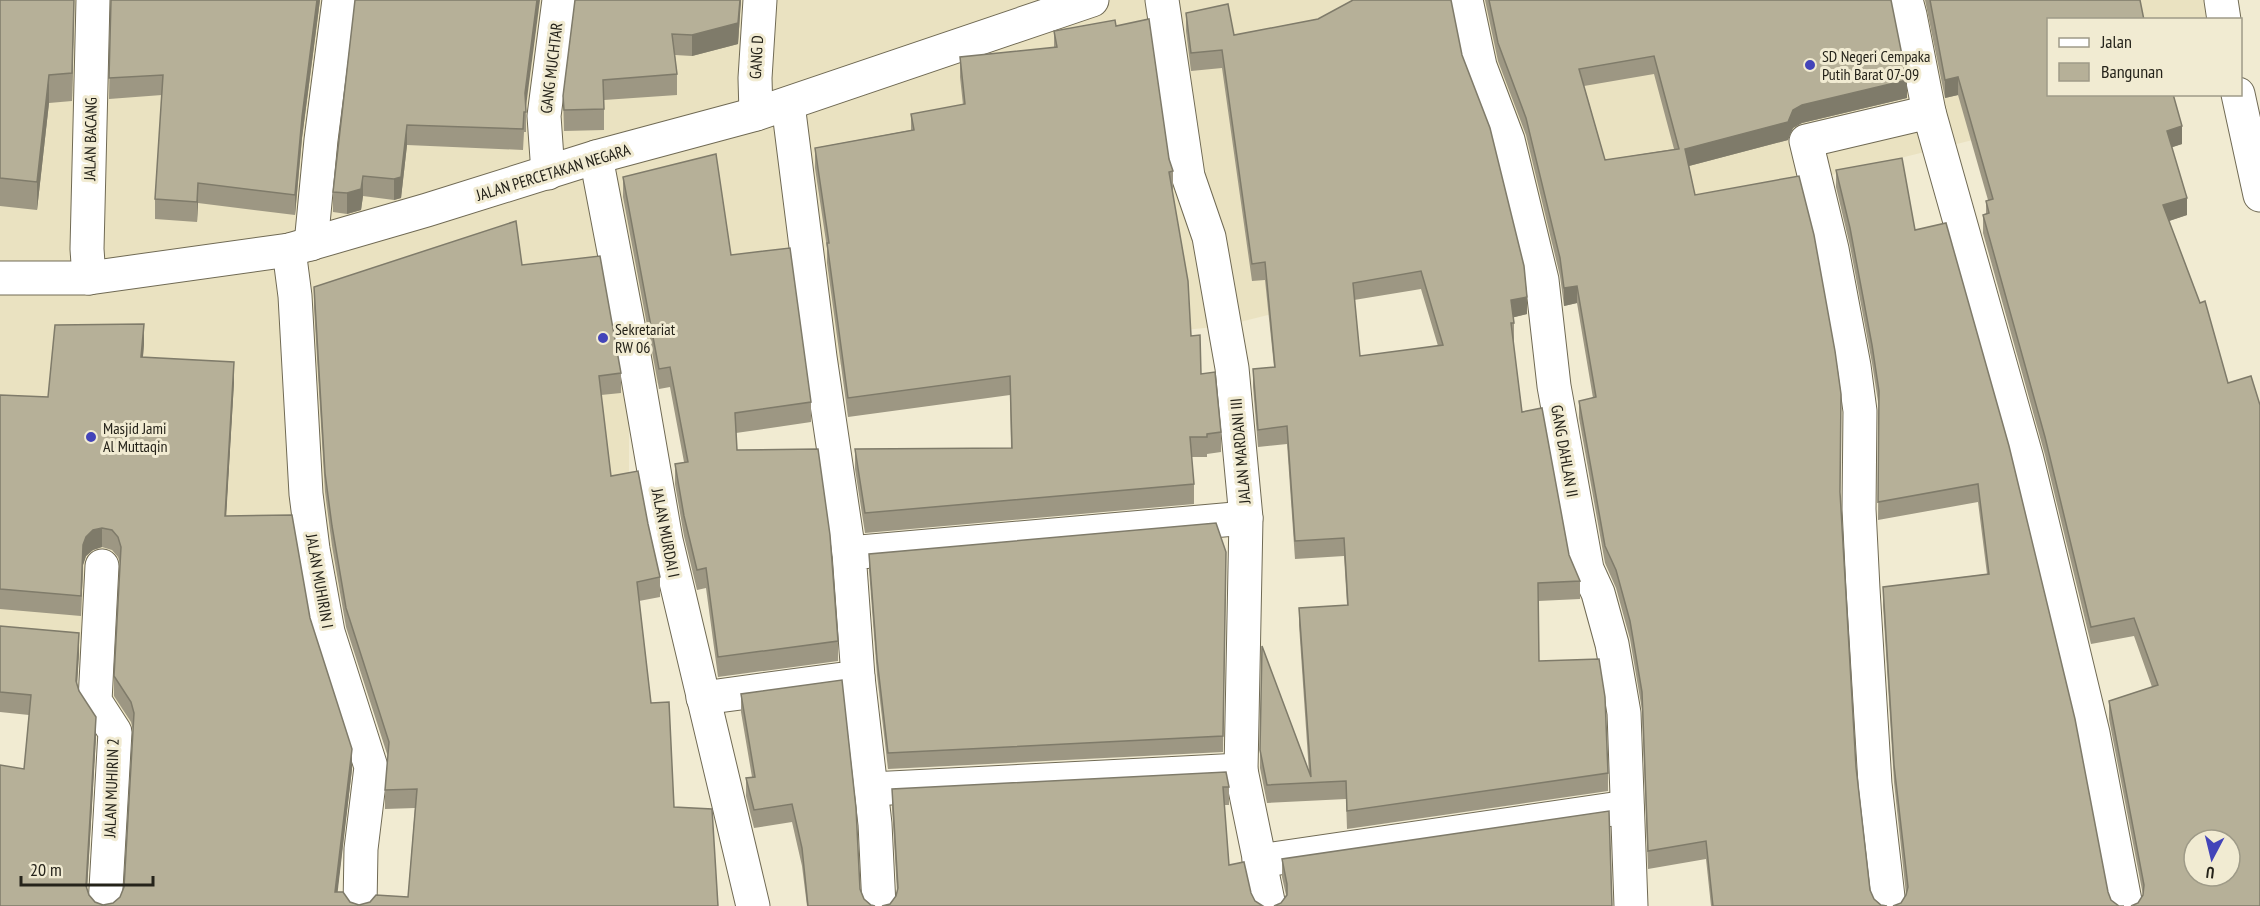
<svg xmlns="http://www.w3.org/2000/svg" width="2260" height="906" viewBox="0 0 2260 906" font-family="'PT Sans Narrow',sans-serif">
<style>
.built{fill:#eae2c1}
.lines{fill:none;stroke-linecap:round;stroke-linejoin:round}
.street-casing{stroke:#706a54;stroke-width:35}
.secondary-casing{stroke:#706a54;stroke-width:35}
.street{stroke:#fff;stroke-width:33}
.secondary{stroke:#fff;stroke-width:33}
.wall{fill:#9d9783;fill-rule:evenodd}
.shaded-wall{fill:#7f7b6a}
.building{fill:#b6b098;stroke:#7f7b6a;stroke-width:1.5;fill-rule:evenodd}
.poi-dot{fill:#4344b9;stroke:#f1ebd2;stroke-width:2}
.labels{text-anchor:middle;stroke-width:6;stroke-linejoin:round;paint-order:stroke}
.poi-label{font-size:16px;fill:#25231a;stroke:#f1ebd2;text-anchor:start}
.street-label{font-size:16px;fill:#25231a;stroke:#f1ebd2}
</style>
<rect width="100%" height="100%" fill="#f1ebd2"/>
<path class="built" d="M 0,0 L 2222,0 L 2225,19 L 2048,20 L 2048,94 L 2154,95 L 1224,326 L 629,386 L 629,508 L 346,532 L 329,734 L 89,732 L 86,661 L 0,649 Z"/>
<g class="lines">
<defs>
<g id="street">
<path d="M 1162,0 L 1188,176 L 1209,237 L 1232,368 L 1246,518 L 1241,770 L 1269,906"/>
<path d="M 1466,0 L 1480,66 L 1508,140 L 1542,280 L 1554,386 L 1587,569 L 1598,593 L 1612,644 L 1624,713 L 1631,906"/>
<path d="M 1906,0 L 1910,15 L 1929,112"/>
<path d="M 788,104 L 820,357 L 849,553"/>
<path d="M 756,114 L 755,78 L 760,0"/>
<path d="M 596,157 L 635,361 L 666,540 L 753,906"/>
<path d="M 548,173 L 544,116 L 559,0"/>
<path d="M 311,244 L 321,140 L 339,0"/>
<path d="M 289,250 L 295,296 L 306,494 L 313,549 L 328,632 L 371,767 L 361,849 L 360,906"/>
<path d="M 89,278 L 87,249 L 93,0"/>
<path d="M 102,566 L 95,701 L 115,732 L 105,906"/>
<path d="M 858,677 L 875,824 L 879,906"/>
<path d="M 703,698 L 858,677 L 849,553 L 1246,518"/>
<path d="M 871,789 L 1241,770"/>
<path d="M 1259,861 L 1627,807"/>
<path d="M 1889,906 L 1875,784 L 1863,589 L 1859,509 L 1860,411 L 1854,366 L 1832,249 L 1806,141 L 1929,112 L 2027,459 L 2093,733 L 2126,906"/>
</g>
<g id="secondary">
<path d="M 2221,0 L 2224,20"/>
<path d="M 2238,94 L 2260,195"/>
<path d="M 0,278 L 89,278 L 289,250 L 427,210 L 596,157 L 756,114 L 1092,0"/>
</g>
</defs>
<use href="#street" class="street-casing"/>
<use href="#secondary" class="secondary-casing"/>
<use href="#street" class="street"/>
<use href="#secondary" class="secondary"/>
</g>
<g class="wall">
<path d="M 0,0 L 74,0 L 72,101 L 49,103 L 37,210 L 0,206 Z"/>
<path d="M 111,0 L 320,0 L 302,138 L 295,215 L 198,203 L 197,222 L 155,219 L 155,199 L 162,95 L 109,99 Z"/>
<path d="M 355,0 L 526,108 L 526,132 L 524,132 L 523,150 L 407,145 L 401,198 L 394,200 L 363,196 L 361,210 L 347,214 L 333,212 L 333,192 Z"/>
<path d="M 575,0 L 741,0 L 738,44 L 692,56 L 675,55 L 677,74 L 677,95 L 604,100 L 604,130 L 564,131 L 563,96 Z"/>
<path d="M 1485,0 L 1891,0 L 1907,98 L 1802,123 L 1793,128 L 1788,140 L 1689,166 L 1695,195 L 1840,495 L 1856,767 L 1870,890 L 1874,899 L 1881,905 L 1887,906 L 1711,906 L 1706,859 L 1648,869 L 1642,710 L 1630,639 L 1616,588 L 1605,563 L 1579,418 L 1579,401 L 1593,398 L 1577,303 L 1564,306 L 1560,276 L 1526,135 L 1498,61 ZM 1654,74 L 1674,149 L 1605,160 L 1584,86 Z"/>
<path d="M 1925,0 L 2140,0 L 2049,20 L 2174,94 L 2174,99 L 2182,144 L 2172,147 L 2187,215 L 2169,221 L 2228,383 L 2260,906 L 2138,903 L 2143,895 L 2109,719 L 2109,701 L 2152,687 L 2134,636 L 2091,644 L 2045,455 L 1983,233 L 1983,215 L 1986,214 L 1986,201 L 1988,200 L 1958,95 L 1945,98 Z"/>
<path d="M 1186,13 L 1234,35 L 1318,19 L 1462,55 L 1527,314 L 1514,317 L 1514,341 L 1513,341 L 1522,412 L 1569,555 L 1580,581 L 1580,599 L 1538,601 L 1539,661 L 1608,773 L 1608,791 L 1347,829 L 1346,799 L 1267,803 L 1260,768 L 1260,750 L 1309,773 L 1299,625 L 1299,608 L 1347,605 L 1344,556 L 1295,559 L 1287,444 L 1258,447 L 1253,387 L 1253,369 L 1274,367 L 1265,280 L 1252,281 L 1222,68 L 1191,71 L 1186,31 ZM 1421,289 L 1438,346 L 1360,356 L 1354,300 Z"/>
<path d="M 1116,26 L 1169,159 L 1173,171 L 1173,191 L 1172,191 L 1191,336 L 1201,374 L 1221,432 L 1221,452 L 1207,454 L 1207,457 L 1191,457 L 1194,484 L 1194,504 L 865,533 L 855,469 L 855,449 L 1011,448 L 1010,395 L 848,417 L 827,263 L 827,248 L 815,168 L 815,148 L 911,130 L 911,114 L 963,105 L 960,77 L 960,57 L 1054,48 L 1054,31 Z"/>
<path d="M 1836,170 L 1915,230 L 2108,892 L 2111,900 L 2119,906 L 1901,903 L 1906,894 L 1894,782 L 1883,605 L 1883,587 L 1987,574 L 1978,502 L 1878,520 L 1879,408 L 1872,363 L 1850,246 L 1836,187 Z"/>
<path d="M 623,177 L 731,255 L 811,402 L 811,422 L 736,433 L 737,450 L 838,641 L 838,661 L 718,677 L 706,588 L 697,590 L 684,536 L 675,484 L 675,464 L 684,462 L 670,387 L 659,389 L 623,197 Z"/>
<path d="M 522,265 L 621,373 L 621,393 L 601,395 L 611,476 L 648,524 L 660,577 L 660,597 L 639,601 L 651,703 L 674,807 L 718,906 L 0,906 L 24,769 L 29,715 L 0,712 L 0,626 L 79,653 L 77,684 L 96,737 L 87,890 L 89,895 L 95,902 L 103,905 L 113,903 L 120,897 L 124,887 L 133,730 L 131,722 L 114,696 L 114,676 L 120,563 L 118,557 L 112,550 L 102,547 L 93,550 L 86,556 L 83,565 L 81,616 L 0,609 L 0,395 L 48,397 L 144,344 L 143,357 L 234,382 L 226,516 L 310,618 L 352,769 L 337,892 L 350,902 L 359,905 L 408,897 L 415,808 L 385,809 L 385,790 L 388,757 L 346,627 L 332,546 L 325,492 L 314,307 L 314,287 Z"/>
<path d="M 1226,552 L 1223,752 L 888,769 L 877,675 L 869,570 L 869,554 Z"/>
<path d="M 741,694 L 860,889 L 864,899 L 871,905 L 875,906 L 807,906 L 802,866 L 792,822 L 754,828 L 746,796 L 746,778 L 752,777 L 741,712 Z"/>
<path d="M 1229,787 L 1229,805 L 1224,805 L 1229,865 L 1251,893 L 1255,901 L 890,904 L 896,896 L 897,892 L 892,807 L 892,789 Z"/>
<path d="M 1282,859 L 1612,906 L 1281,903 L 1286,895 L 1282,877 Z"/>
</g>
<g class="shaded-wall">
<path d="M 74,0 L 72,101 L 72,73 Z"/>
<path d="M 317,0 L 320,0 L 302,138 L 295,215 L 295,195 L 302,117 Z"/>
<path d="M 537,0 L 540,0 L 525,114 L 525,93 Z"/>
<path d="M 740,0 L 741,0 L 738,44 L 692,56 L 692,35 Z"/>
<path d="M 49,75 L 49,103 L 37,210 L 37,182 Z"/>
<path d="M 1958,77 L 1958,95 L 1945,98 L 1945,80 Z"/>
<path d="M 1907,80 L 1907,98 L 1802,123 L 1793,128 L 1788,140 L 1685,167 L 1685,149 L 1793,110 L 1802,105 Z"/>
<path d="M 407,125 L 407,145 L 401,198 L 394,200 L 394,179 Z"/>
<path d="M 2182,126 L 2182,144 L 2167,149 L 2167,131 Z"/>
<path d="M 363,176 L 363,196 L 361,210 L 347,214 L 347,193 Z"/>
<path d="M 198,183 L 198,203 L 197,222 L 197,202 Z"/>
<path d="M 2187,198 L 2187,215 L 2163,223 L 2163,205 Z"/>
<path d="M 1577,286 L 1577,303 L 1564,306 L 1564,288 Z"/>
<path d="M 1527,297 L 1527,314 L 1511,318 L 1511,300 Z"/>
<path d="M 144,324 L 144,344 L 141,377 L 141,357 Z"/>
<path d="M 234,362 L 234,382 L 225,536 L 225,516 Z"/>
<path d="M 102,528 L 102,547 L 93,550 L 86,556 L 83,565 L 81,616 L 83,545 L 86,537 L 93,530 Z"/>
<path d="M 79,633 L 79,653 L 76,701 L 76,681 Z"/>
<path d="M 96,717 L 96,737 L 86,906 L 86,886 Z"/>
<path d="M 352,749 L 352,769 L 336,906 L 335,892 Z"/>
</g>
<g class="building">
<path d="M 0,0 L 74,0 L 72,73 L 49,75 L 37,182 L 0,178 Z"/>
<path d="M 111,0 L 317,0 L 302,117 L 295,195 L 198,183 L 197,202 L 155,199 L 163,75 L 109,78 Z"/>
<path d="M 355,0 L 537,0 L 525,93 L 526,112 L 524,112 L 523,129 L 407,125 L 401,177 L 394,179 L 363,176 L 361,189 L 347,193 L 333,192 Z"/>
<path d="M 575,0 L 740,0 L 738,23 L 692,35 L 672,34 L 677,74 L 603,80 L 604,109 L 564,110 L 563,96 Z"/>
<path d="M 1353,0 L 1451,0 L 1462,55 L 1490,128 L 1524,266 L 1527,297 L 1511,300 L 1514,323 L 1511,323 L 1522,412 L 1542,408 L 1569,555 L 1580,581 L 1538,583 L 1539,661 L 1599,659 L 1605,697 L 1608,773 L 1347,811 L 1346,781 L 1267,785 L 1260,750 L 1262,646 L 1311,777 L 1299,608 L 1348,605 L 1344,538 L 1295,541 L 1287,426 L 1258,430 L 1253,369 L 1275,367 L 1265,262 L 1252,264 L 1222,50 L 1191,53 L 1186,13 L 1228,4 L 1234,35 L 1318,19 ZM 1421,271 L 1443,345 L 1360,356 L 1353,283 Z"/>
<path d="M 1489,0 L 1891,0 L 1907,80 L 1802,105 L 1793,110 L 1788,122 L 1685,149 L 1695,195 L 1799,176 L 1814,235 L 1835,351 L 1841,394 L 1840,492 L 1856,767 L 1870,890 L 1874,899 L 1881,905 L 1887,906 L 1713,906 L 1706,841 L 1648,851 L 1642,692 L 1630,621 L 1616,570 L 1605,546 L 1579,401 L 1596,397 L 1577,286 L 1564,288 L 1560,258 L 1526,118 L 1498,43 ZM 1654,56 L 1679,149 L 1605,160 L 1579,69 Z"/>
<path d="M 1930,0 L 2140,0 L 2144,20 L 2049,20 L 2049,94 L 2173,94 L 2182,126 L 2167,131 L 2187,198 L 2163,205 L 2200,303 L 2205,301 L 2228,383 L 2251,376 L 2260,405 L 2260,906 L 2131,906 L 2138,903 L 2143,895 L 2144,885 L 2109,701 L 2158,685 L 2134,618 L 2091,627 L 2045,437 L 1983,215 L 1989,213 L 1986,201 L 1993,199 L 1958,77 L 1945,80 ZM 2194,840 L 2230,840 L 2230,876 L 2194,876 Z"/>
<path d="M 1149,19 L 1169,159 L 1173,171 L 1169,172 L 1188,281 L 1191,336 L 1200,335 L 1201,374 L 1215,372 L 1221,432 L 1207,434 L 1207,437 L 1190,437 L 1194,484 L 865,513 L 855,449 L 1012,448 L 1010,376 L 848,398 L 827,243 L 829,243 L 815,148 L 914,130 L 911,114 L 965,104 L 960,57 L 1057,47 L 1054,31 L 1115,20 L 1116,26 Z"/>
<path d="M 716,154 L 731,255 L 790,248 L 811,402 L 735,413 L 737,450 L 818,449 L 830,535 L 838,641 L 718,657 L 706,568 L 697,570 L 684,516 L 675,464 L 688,462 L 670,367 L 659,369 L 623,177 Z"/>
<path d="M 1902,158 L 1915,230 L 1946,223 L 2009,446 L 2075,719 L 2108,892 L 2111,900 L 2119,906 L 2124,906 L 1893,906 L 1901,903 L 1906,895 L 1908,887 L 1894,765 L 1883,587 L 1989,574 L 1978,484 L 1878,502 L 1879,391 L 1872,345 L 1850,228 L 1836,170 Z"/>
<path d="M 516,221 L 522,265 L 600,256 L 621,373 L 599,376 L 611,476 L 638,471 L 648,524 L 660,577 L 637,582 L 651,703 L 669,702 L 674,807 L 712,809 L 718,906 L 0,906 L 0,765 L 24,769 L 31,695 L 0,692 L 0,626 L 79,633 L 76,681 L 79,691 L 96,717 L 86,886 L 89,895 L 95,902 L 103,905 L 113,903 L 120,897 L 124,887 L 134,713 L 131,702 L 114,676 L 121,547 L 118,537 L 112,530 L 102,528 L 93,530 L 86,537 L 83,545 L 81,596 L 0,589 L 0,395 L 48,397 L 55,325 L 144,324 L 141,357 L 234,362 L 225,516 L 292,515 L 310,618 L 352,749 L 335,892 L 343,892 L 350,902 L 359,905 L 370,902 L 376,895 L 408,897 L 417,789 L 385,790 L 389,742 L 346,608 L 332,526 L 325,473 L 314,287 Z"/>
<path d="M 1216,523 L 1226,552 L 1223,736 L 888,753 L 877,659 L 869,554 Z"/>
<path d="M 842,680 L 856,808 L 860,889 L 864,899 L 871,905 L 875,906 L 808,906 L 802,848 L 792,804 L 754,810 L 746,778 L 755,777 L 741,694 Z"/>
<path d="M 1226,772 L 1229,787 L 1223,787 L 1229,865 L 1244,862 L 1251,893 L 1255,901 L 1263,906 L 882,906 L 890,904 L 896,896 L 898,888 L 892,789 Z"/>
<path d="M 1609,811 L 1612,906 L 1274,906 L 1281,903 L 1287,895 L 1287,884 L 1282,859 Z"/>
</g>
<g class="poi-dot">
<circle cx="1810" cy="65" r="6"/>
<circle cx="603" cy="338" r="6"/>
<circle cx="91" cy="437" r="6"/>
</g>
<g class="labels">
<g class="poi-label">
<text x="1822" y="62">SD Negeri Cempaka<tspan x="1822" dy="18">Putih Barat 07-09</tspan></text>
<text x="615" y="335">Sekretariat<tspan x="615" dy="18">RW 06</tspan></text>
<text x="103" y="434">Masjid Jami<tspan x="103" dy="18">Al Muttaqin</tspan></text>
</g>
<g class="street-label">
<text transform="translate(756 57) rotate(-87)" y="6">GANG D</text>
<text transform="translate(551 68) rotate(-83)" y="6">GANG MUCHTAR</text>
<text transform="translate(90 139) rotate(-89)" y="6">JALAN BACANG</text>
<text transform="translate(553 172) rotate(-17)" y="6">JALAN PERCETAKAN NEGARA</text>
<text transform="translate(1240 451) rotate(-95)" y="6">JALAN MARDANI III</text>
<text transform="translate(1565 451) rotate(80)" y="6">GANG DAHLAN II</text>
<text transform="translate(666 533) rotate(79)" y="6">JALAN MURDAI I</text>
<text transform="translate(320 581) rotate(80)" y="6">JALAN MUHIRIN I</text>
<text transform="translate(111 788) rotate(-88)" y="6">JALAN MUHIRIN 2</text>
</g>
</g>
<rect x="2047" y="18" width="195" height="78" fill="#f1ebd2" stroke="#9f9b88" stroke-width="1.5"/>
<rect x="2059" y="38" width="30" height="9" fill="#ffffff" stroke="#9f9b88" stroke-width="1.5"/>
<text x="2101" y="48" font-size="18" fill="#25231a">Jalan</text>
<rect x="2059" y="63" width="30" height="18" fill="#b6b098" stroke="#9f9b88" stroke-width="1.5"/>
<text x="2101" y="78" font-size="18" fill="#25231a">Bangunan</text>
<g transform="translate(2212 858) rotate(187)"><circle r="28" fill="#f1ebd2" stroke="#9f9b88" stroke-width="1.5"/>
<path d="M0-4.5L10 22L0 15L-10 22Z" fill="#4344b9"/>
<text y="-9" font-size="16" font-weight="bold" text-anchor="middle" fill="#25231a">U</text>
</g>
<path d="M21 876v9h132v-9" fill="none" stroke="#25231a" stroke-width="3"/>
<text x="30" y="876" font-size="18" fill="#25231a" stroke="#f1ebd2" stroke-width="4.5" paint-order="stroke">20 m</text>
</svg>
